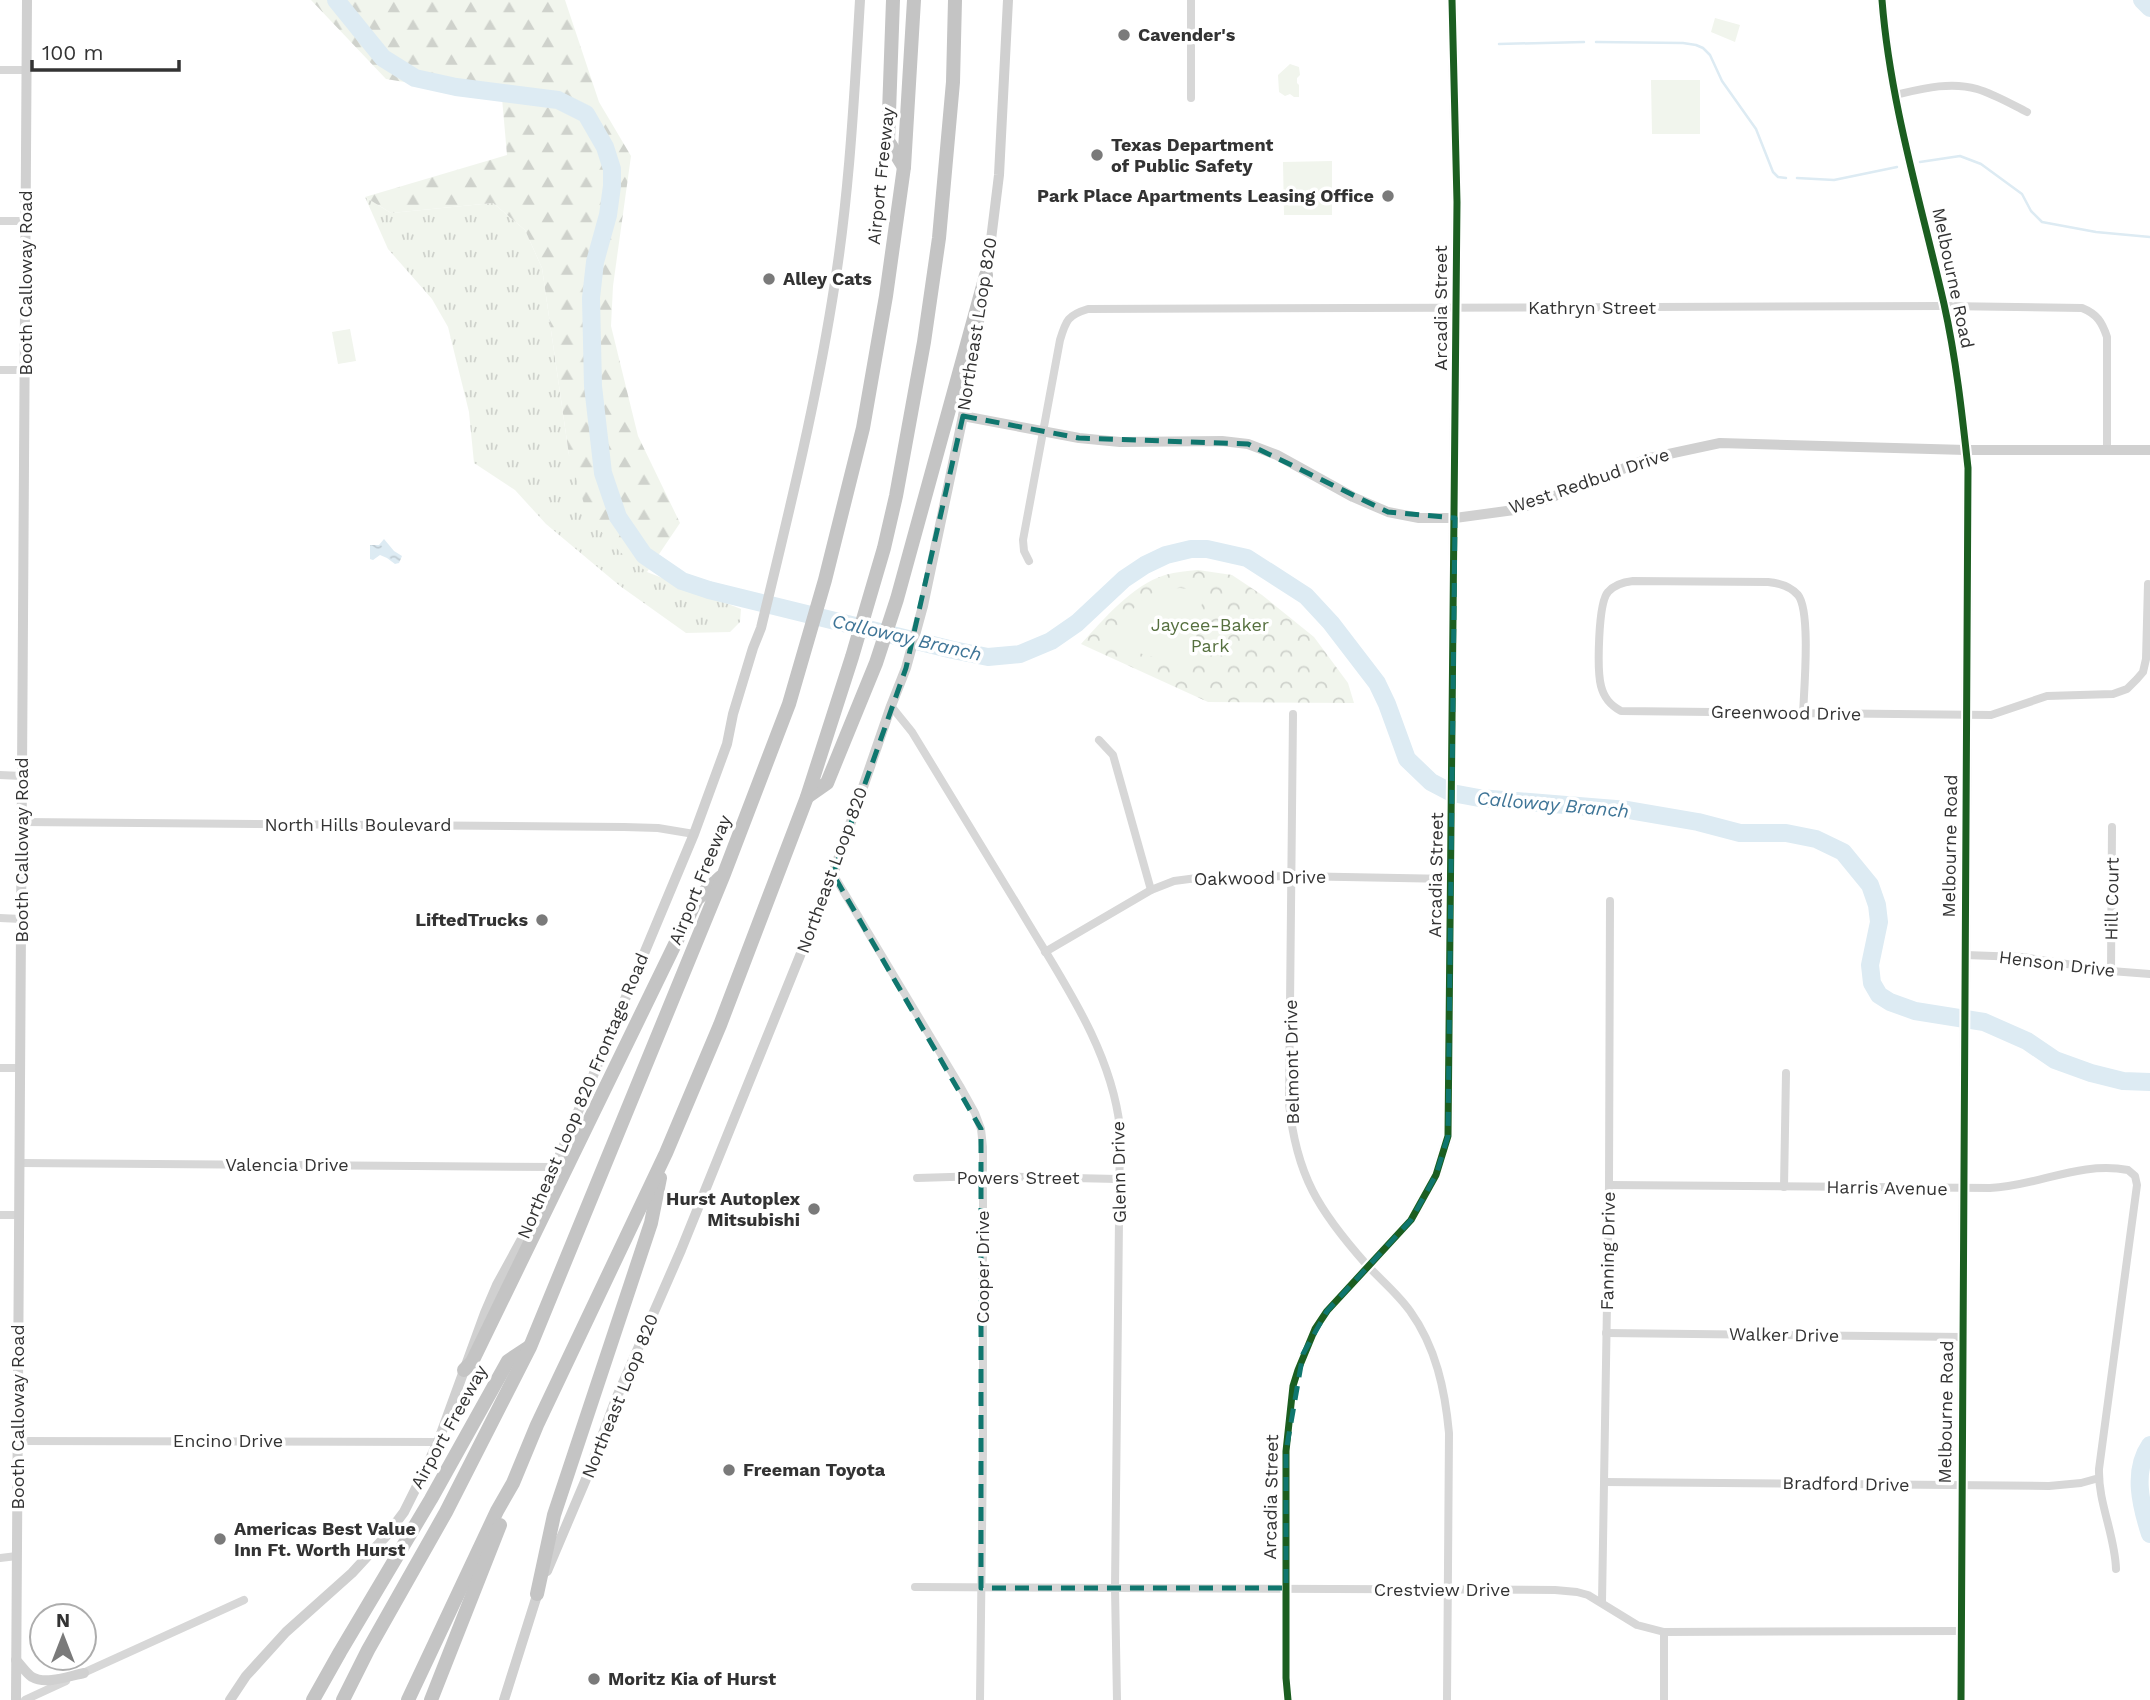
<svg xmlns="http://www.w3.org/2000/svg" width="2150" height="1700" viewBox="0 0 2150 1700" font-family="'Work Sans',sans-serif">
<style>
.grass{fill:url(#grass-tufts)}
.forest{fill:url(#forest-firs)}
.park{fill:url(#park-crowns)}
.garden{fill:#f1f5ed}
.water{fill:url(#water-ripples)}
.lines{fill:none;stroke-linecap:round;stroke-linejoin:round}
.stream{stroke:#ddebf3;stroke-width:2.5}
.river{stroke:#ddebf3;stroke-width:18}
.street{stroke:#d7d7d7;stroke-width:8}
.secondary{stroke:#d0d0d0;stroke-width:10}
.highway{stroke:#c4c4c4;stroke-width:14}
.cycleway-casing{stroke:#fff;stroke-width:11}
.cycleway{stroke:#1b5e20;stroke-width:7}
.marked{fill:none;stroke:#0f766e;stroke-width:5;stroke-dasharray:14 9;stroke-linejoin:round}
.poi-dot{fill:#7a7a7a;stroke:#fff;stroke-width:2.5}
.labels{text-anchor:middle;stroke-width:7;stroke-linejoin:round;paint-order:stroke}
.poi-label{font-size:18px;font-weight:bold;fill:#333;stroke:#fff;text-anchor:start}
.street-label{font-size:18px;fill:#333;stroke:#fff}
.park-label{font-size:18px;fill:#56703f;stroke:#fff}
.water-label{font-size:19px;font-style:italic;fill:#3f7597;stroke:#fff}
</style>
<defs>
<pattern id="grass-tufts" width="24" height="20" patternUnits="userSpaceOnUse" patternTransform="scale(1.75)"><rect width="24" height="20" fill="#f1f5ed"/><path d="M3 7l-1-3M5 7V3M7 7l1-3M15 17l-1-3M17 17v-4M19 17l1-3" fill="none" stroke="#cfd2cc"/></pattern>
<pattern id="forest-firs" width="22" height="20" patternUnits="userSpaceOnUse" patternTransform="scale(1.75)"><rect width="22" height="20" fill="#f1f5ed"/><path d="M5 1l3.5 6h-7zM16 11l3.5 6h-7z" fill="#cfd2cc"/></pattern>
<pattern id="park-crowns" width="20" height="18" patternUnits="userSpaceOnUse" patternTransform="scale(1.75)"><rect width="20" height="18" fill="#f1f5ed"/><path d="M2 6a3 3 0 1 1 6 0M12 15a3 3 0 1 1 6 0" fill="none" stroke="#cfd2cc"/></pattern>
<pattern id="water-ripples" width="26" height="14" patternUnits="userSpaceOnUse" patternTransform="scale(1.75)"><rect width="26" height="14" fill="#ddebf3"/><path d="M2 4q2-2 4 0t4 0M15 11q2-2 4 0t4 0" fill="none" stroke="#becad1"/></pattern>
</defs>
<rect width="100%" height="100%" fill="#fff"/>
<path class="grass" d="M 365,197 L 391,213 L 493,203 L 525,230 L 542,268 L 569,455 L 647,572 L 741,609 L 740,622 L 730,632 L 686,633 L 620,586 L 546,524 L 515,490 L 474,463 L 469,412 L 448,327 L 432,299 L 388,249 Z"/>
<path class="forest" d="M 311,0 L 565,0 L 599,102 L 631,156 L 613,286 L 611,326 L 638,436 L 680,523 L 647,572 L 620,552 L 588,517 L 569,455 L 542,268 L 525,230 L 493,203 L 391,213 L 365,197 L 507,155 L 502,98 L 386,79 Z"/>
<path class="park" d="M 1198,570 L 1232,575 L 1262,595 L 1314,637 L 1348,683 L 1354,703 L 1208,702 L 1081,644 C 1104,619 1132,585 1165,575 C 1176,572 1187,571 1198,570 Z"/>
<g class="garden">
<path d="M 1715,18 L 1740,25 L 1735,42 L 1711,32 Z"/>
<path d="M 1290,64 L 1299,67 L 1300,75 L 1297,78 L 1297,83 L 1299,85 L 1299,97 L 1294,97 L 1290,94 L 1285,96 L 1279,92 L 1278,75 Z"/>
<path d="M 1651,80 L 1700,80 L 1700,134 L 1652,134 Z"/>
<path d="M 1332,161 L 1332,215 L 1284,215 L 1283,162 Z"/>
<path d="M 350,329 L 356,361 L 338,364 L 332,332 Z"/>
<path d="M 1180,588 L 1204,591 L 1191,668 L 1108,644 C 1119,625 1136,600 1157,591 C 1164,589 1173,589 1180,588 Z"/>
</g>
<path class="water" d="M 384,539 L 394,551 L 402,556 L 399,563 L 395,564 L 387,558 L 380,555 L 373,560 L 370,559 L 370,545 L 379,545 Z"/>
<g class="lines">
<g class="stream">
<path d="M 1596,42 L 1683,43 L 1696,45 L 1703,48 L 1710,55 L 1722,81 L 1756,129 L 1773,172 L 1778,177 L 1786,178"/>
<path d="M 1499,44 L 1584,42"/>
<path d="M 1920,162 L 1960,156 L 1981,164 L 2022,194 L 2031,211 L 2042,222 L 2096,232 L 2150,237"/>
<path d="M 1797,178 L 1834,180 L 1897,167"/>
</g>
<g class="river">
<path d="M 336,0 L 383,58 L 415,78 L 456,87 L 558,100 L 586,114 L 605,147 L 612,169 L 612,186 L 608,215 L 595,262 L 591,298 L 593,386 L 603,473 L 618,517 L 644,555 L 682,581 L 709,590 L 953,650 L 988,657 L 1020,654 L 1051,641 L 1077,623 L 1124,579 L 1145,565 L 1166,555 L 1191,549 L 1207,549 L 1247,558 L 1306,596 L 1331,623 L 1377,683 L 1387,704 L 1407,759 L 1431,782 L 1452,793 L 1479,798 L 1628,810 L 1698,822 L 1740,833 L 1786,833 L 1816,839 L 1843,852 L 1870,885 L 1877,905 L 1879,922 L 1870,965 L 1872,983 L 1879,995 L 1890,1002 L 1915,1011 L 1984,1022 L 2027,1041 L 2055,1060 L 2091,1073 L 2123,1081 L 2150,1082"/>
<path d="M 2142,0 L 2150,8"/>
<path d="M 2150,1445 C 2132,1471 2141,1506 2150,1534"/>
</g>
<g class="street">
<path d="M 0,70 L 27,70"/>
<path d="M 1895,95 C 1921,89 1950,81 1977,89 C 1994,94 2011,104 2027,112"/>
<path d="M 1191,98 L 1191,0"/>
<path d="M 0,221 L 26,221"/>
<path d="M 0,370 L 25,370"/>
<path d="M 1029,561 L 1024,551 L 1023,540 L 1060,340 C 1066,320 1068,315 1088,309 L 1944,306 L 2082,308 C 2097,314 2102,322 2107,337 L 2107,450"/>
<path d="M 891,706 L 912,732 C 948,792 985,851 1021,911 C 1061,979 1111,1048 1120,1128 L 1115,1588 L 1117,1700"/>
<path d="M 1293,714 L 1289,1103 C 1296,1175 1319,1211 1366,1264 C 1381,1280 1398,1294 1410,1311 C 1436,1347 1445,1390 1449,1433 L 1447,1700"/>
<path d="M 1803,714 C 1804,690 1811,611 1798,595 C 1790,586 1779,583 1768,582 L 1633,581 C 1624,582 1614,585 1608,592 C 1598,603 1597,670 1601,686 C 1604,698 1610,705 1621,711 L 1991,715 L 2047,696 L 2113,694 L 2127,689 L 2137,679 L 2143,672 L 2146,659 L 2148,584"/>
<path d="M 1099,740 L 1113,755 L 1151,890"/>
<path d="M 0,775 L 22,776"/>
<path d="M 22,822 L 624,827 L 658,828 L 694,834"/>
<path d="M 833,874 L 960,1086 L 975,1113 L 981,1129 L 983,1147 L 983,1449 L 980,1700"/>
<path d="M 0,918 L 21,919"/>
<path d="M 1045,952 L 1151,890 L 1174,881 L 1197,878 L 1291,876 L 1452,879"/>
<path d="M 1965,955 L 2022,957 L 2111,971 L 2150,974"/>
<path d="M 2111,971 L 2112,827"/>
<path d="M 0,1068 L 20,1068"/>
<path d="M 20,1163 L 555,1167"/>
<path d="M 917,1178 L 983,1176 L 1118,1179"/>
<path d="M 1609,1185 L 1990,1188 C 2038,1186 2079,1161 2128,1170 L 2135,1176 L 2137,1185 L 2099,1469 C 2098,1503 2115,1535 2116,1569"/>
<path d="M 1784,1187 L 1786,1073"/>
<path d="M 0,1215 L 19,1215"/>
<path d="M 1606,1333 L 1963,1337"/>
<path d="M 18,1441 L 438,1442"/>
<path d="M 1605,1482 L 2049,1486 L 2081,1483 L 2099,1478"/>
<path d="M 0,1558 L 17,1556"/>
<path d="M 915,1587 L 1555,1590 L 1577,1592 L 1588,1595 L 1637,1625 L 1664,1632 L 1960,1631"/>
<path d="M 1602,1602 L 1609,1185 L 1610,901"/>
<path d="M 1664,1632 L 1664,1700"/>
<path d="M 81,1674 L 244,1600"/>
<path d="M 25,1700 L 66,1681"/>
</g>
<g class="secondary">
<path d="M 1882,0 C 1890,103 1921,203 1944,304 C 1956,358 1962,413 1968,468 L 1961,1700"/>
<path d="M 986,280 L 999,175 L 1008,0"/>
<path d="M 963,416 L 1079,438 L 1120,442 L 1222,441 L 1248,444 L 1277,455 L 1353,497 L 1388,512 L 1419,518 L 1455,518 L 1514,510 L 1547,499 L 1650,458 L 1720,443 L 1966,450 L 2150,450"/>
<path d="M 547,1571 L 586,1479 L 616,1399 L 681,1250 L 833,874 L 891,706 L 906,668 L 923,606 L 963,416 L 980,316"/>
<path d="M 16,1660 C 21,1665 26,1673 32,1677 C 46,1685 69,1676 84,1673"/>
<path d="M 16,1700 L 27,0"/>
<path d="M 230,1700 L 246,1676 L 286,1632 L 352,1573 L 386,1536 L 404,1512 L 419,1482 L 438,1442 L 485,1313 L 497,1285 L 534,1217 L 694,834 L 727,744 L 733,714 L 753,648 L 761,628 C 787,520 814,412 832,301 C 849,201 854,101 860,0"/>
<path d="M 504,1700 L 539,1589"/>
<path d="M 1288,1700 L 1286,1678 L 1286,1451 L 1293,1386 L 1298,1370 L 1315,1329 L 1327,1311 L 1411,1220 L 1436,1175 L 1448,1136 L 1457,202 L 1452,0"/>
</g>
<g class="highway">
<path d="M 893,0 L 888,141 L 904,167"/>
<path d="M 807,797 L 827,783 L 876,663 L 897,599 L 986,275"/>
<path d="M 464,1370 L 472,1362 L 697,899 L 721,877"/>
<path d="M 537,1594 L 554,1515 L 651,1223 L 660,1178"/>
<path d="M 313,1700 L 340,1652 L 431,1499 L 508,1361 L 529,1347"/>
<path d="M 343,1700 L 368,1650 L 446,1512 L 530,1347 L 724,874 L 789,704 L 825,580 L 863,428 L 886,296 L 904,167 L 914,0"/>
<path d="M 408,1700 L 497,1511 L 513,1483 L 537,1425 L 666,1153 L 720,1025 L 807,797 L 852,657 L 884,548 L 896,496 L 924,342 L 939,238 L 953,82 L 955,0"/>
<path d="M 431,1700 L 500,1525"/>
</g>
<defs>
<g id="cycleway">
<path d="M 1882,0 C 1890,103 1921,203 1944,304 C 1956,358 1962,413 1968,468 L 1961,1700"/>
<path d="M 1288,1700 L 1286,1678 L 1286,1451 L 1293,1386 L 1298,1370 L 1315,1329 L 1327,1311 L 1411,1220 L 1436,1175 L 1448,1136 L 1457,202 L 1452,0"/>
</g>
</defs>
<use href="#cycleway" class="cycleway-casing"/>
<use href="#cycleway" class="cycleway"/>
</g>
<path class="marked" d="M 963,416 L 1079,438 L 1248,444 L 1388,512 L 1455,518 L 1448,1136 L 1436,1175 L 1411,1220 L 1327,1311 L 1303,1354 L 1286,1451 L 1286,1588 L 981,1588 L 981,1129 L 833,874 L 906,668 Z"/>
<g class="poi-dot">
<circle cx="1124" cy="35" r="7"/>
<circle cx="1097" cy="155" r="7"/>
<circle cx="1388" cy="196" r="7"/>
<circle cx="769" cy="279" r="7"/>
<circle cx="542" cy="920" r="7"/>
<circle cx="814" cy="1209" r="7"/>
<circle cx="729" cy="1470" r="7"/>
<circle cx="220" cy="1539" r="7"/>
<circle cx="594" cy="1679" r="7"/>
</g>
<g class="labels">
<g class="poi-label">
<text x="1138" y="41">Cavender's</text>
<text x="1111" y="151">Texas Department<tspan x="1111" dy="21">of Public Safety</tspan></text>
<text x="1374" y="202" text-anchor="end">Park Place Apartments Leasing Office</text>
<text x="783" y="285">Alley Cats</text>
<text x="528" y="926" text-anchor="end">LiftedTrucks</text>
<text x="800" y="1205" text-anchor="end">Hurst Autoplex<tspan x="800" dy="21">Mitsubishi</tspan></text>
<text x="743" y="1476">Freeman Toyota</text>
<text x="234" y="1535">Americas Best Value<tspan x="234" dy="21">Inn Ft. Worth Hurst</tspan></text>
<text x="608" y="1685">Moritz Kia of Hurst</text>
</g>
<g class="street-label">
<text transform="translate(881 176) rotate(-84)" y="6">Airport Freeway</text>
<text transform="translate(1953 278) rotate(78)" y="6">Melbourne Road</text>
<text transform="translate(26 283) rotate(-90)" y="6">Booth Calloway Road</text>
<text transform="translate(1441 308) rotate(-90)" y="6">Arcadia Street</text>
<text x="1592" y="314">Kathryn Street</text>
<text transform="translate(977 324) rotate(-81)" y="6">Northeast Loop 820</text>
<text transform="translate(1589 481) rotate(-19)" y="6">West Redbud Drive</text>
<text transform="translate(1786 713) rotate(1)" y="6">Greenwood Drive</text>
<text x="358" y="831">North Hills Boulevard</text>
<text transform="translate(1950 846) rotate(-89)" y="6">Melbourne Road</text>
<text transform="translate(22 850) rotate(-90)" y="6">Booth Calloway Road</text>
<text transform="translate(832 870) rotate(-70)" y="6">Northeast Loop 820</text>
<text transform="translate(1436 875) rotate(-89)" y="6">Arcadia Street</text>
<text transform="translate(1260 878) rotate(-1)" y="6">Oakwood Drive</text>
<text transform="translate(700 880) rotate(-68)" y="6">Airport Freeway</text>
<text transform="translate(2112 899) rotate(-89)" y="6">Hill Court</text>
<text transform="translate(2057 964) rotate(7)" y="6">Henson Drive</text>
<text transform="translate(1292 1062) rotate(-91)" y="6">Belmont Drive</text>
<text transform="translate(583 1096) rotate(-67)" y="6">Northeast Loop 820 Frontage Road</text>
<text x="287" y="1171">Valencia Drive</text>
<text transform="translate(1119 1172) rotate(-91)" y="6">Glenn Drive</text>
<text x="1018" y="1184">Powers Street</text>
<text transform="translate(1887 1188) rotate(1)" y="6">Harris Avenue</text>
<text transform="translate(1608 1251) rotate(-89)" y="6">Fanning Drive</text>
<text transform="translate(983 1267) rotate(-90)" y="6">Cooper Drive</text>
<text transform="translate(1784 1335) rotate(1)" y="6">Walker Drive</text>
<text transform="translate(620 1396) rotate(-68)" y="6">Northeast Loop 820</text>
<text transform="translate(1946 1412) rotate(-89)" y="6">Melbourne Road</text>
<text transform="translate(18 1417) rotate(-90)" y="6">Booth Calloway Road</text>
<text transform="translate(449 1427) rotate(-61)" y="6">Airport Freeway</text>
<text x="228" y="1447">Encino Drive</text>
<text transform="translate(1846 1484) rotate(1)" y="6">Bradford Drive</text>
<text transform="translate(1271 1497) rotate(-89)" y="6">Arcadia Street</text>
<text x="1442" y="1596">Crestview Drive</text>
</g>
<g class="park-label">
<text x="1210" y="631">Jaycee-Baker<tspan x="1210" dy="21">Park</tspan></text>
</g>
<g class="water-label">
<text transform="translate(907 637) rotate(13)" y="7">Calloway Branch</text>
<text transform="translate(1553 804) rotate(5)" y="7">Calloway Branch</text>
</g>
</g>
<g transform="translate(63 1637)"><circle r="33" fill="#ffffff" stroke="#adadad" stroke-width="2"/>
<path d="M0-5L12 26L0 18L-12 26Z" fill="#7a7a7a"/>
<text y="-10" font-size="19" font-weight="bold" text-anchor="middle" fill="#333333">N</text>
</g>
<path d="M32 60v10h147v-10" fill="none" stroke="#333333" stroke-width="3.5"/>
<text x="42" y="60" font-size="21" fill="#333333" stroke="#ffffff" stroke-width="5" paint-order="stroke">100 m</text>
</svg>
